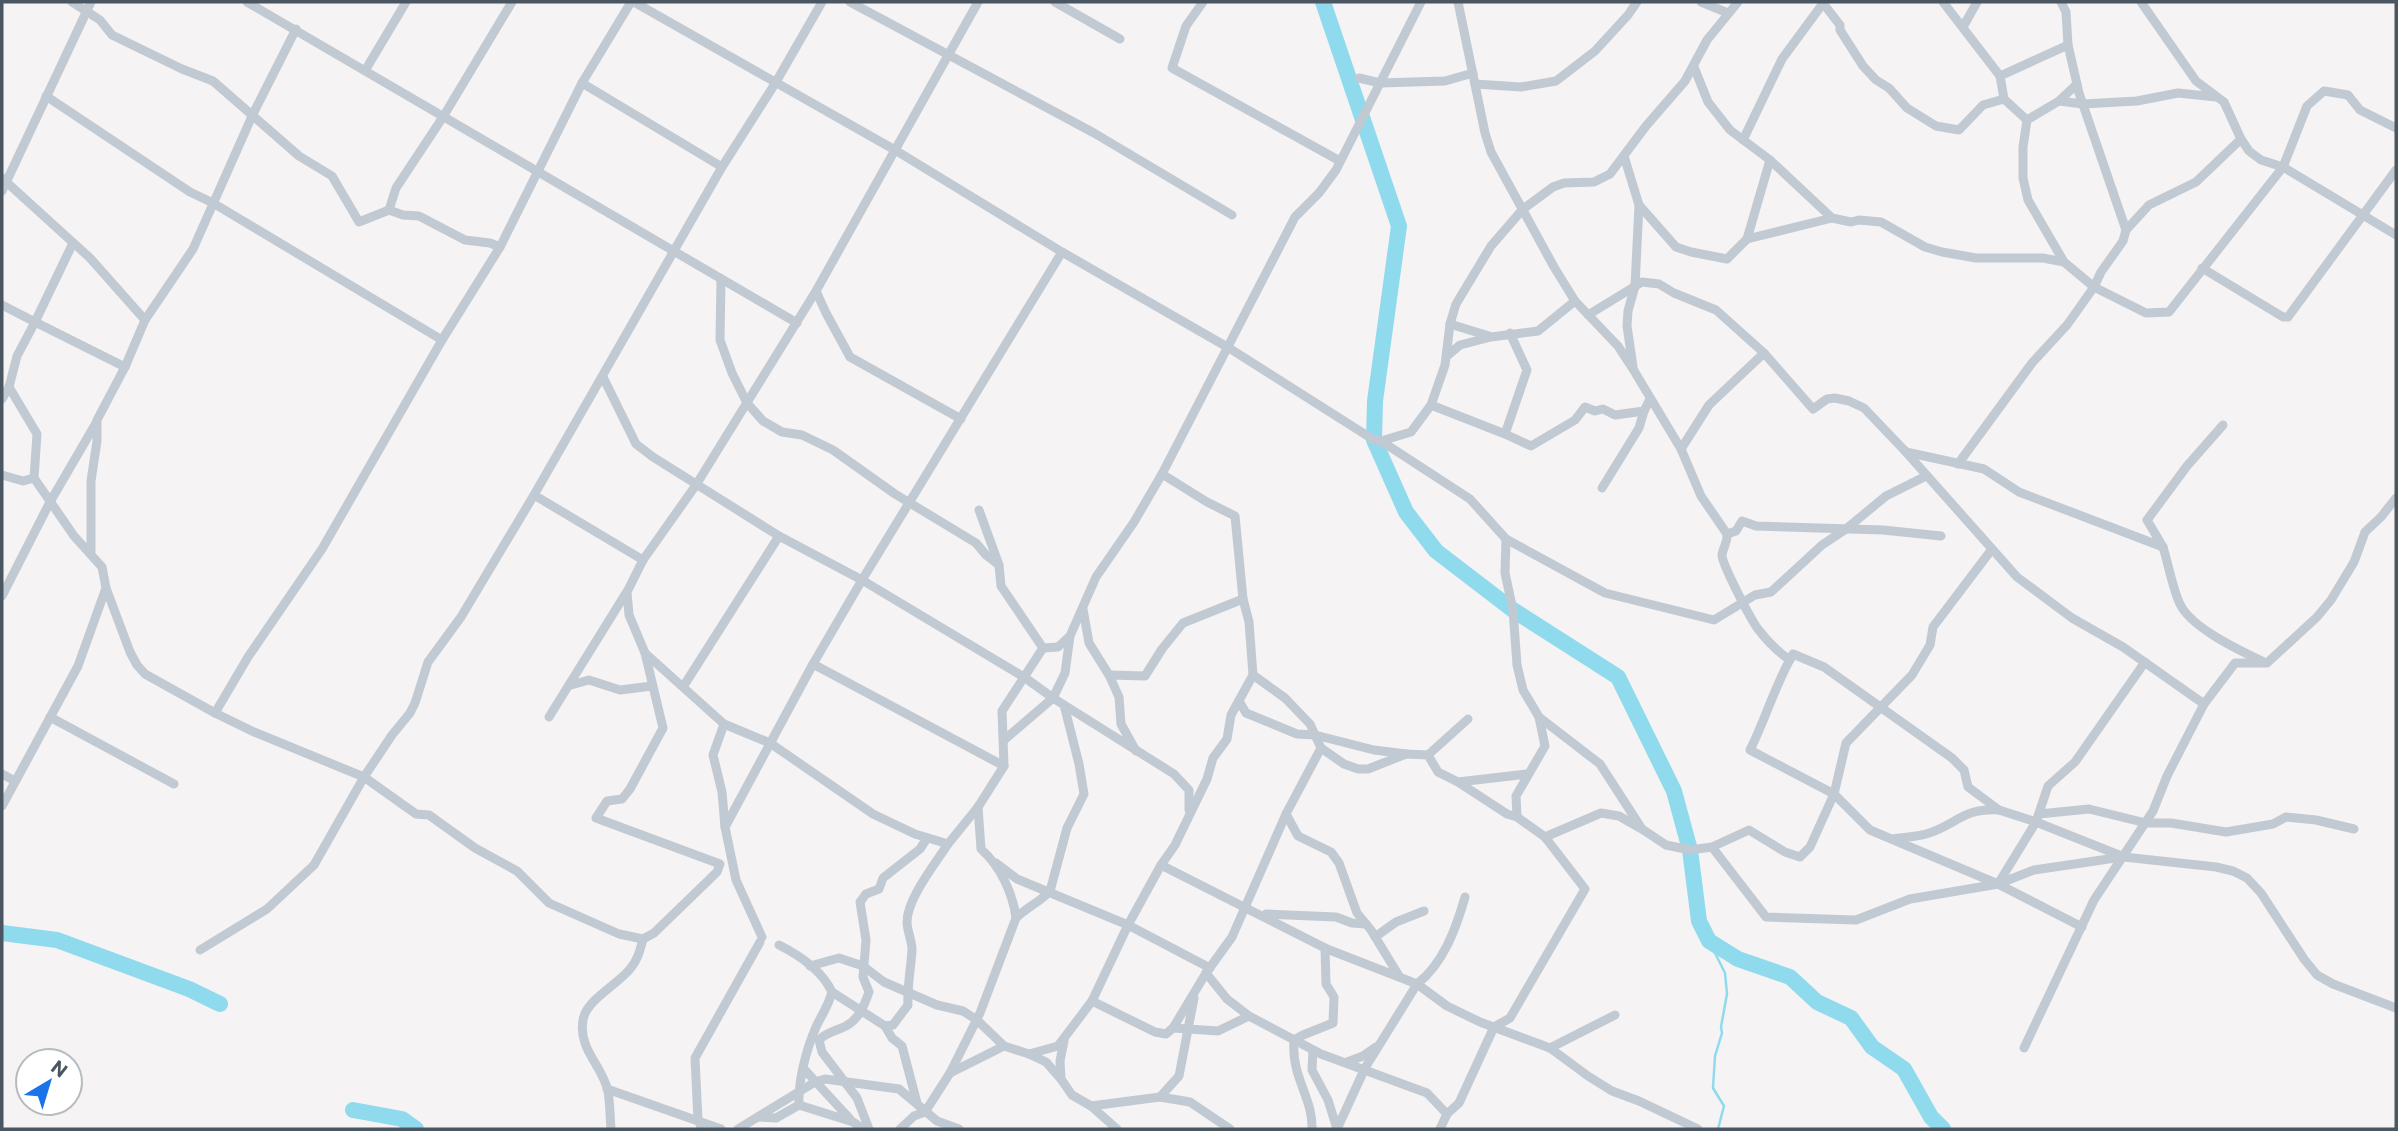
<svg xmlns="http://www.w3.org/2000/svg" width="2398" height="1131" viewBox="0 0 2398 1131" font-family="Commissioner,sans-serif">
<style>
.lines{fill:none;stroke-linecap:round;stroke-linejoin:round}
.stream{stroke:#90daee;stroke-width:2.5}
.river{stroke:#90daee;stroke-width:16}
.minor{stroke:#c1cad2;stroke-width:9}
</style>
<rect width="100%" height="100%" fill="#f5f3f3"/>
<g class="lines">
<path class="stream" d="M 1709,941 L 1725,973 L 1727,994 L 1721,1027 L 1722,1033 L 1715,1056 L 1713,1088 L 1724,1106 L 1718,1129"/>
<g class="river">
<path d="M 1323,2 L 1399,226 L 1375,401 L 1374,440 L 1406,512 L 1436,551 L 1513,610 L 1618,677 L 1674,791 L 1690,850 L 1699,921 L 1709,941 L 1738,959 L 1790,977 L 1817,1002 L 1851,1018 L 1872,1047 L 1904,1069 L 1931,1117 L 1943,1129"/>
<path d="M 2,933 L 57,940 L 189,989 L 220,1004"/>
<path d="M 353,1110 L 402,1119 L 416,1129"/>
</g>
<g class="minor">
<path d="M 72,2 L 100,20 L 112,35 L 182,69 L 213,81 L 299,156 L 332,176 L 359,222 L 389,210 L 396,188 L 443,117 L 512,2"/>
<path d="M 247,2 L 797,323"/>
<path d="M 634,2 L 895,150 L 1062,252 L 1229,348 L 1374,440 L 1381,441 L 1470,499 L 1506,539 L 1605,593 L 1714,620 L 1755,595 L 1771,592 L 1822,545 L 1846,529 L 1886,496 L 1926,476"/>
<path d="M 850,2 L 1094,133 L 1232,215"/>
<path d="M 1055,2 L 1120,39"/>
<path d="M 1203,2 L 1186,26 L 1172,68 L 1340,161"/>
<path d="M 1458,2 L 1485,133 L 1491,152 L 1554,267 L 1575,301 L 1618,346 L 1633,369 L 1681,449 L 1701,496 L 1727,534 C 1728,542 1723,547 1722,555 C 1722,564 1751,620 1758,629 C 1767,641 1778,652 1790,660"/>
<path d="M 1701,2 L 1728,13"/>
<path d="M 1822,2 L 1840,25 L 1840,30 L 1863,66 L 1876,80 L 1889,88 L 1907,108 L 1936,126 L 1959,130 L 1983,105 L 2004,99"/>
<path d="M 1943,2 L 2000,76 L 2004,99 L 2027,120 L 2023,147 L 2023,178 L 2028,200 L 2064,262 L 2094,287 L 2146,313 L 2169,312 L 2283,167 L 2307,106 L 2324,91 L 2348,95 L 2360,110 L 2396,128"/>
<path d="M 2061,2 L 2066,12 L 2068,45 L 2079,93 L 2126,230"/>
<path d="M 2141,2 L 2196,81 L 2224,102 L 2241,139 L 2249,151 L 2261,160 L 2283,167 L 2396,235"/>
<path d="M 1963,27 L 1977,2"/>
<path d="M 1694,67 L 1708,102 L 1730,130 L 1770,160 L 1832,218"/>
<path d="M 366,69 L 406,2"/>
<path d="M 2000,76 L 2068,45"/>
<path d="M 1359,78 L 1380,83 L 1445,81 L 1473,73"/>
<path d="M 582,83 L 722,167"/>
<path d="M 1475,84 L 1521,87 L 1556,81 L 1595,51 L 1628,15 L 1637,2"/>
<path d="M 46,96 L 190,192 L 213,203 L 442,340"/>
<path d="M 2059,101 L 2083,104 L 2137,101 L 2178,93 L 2216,97"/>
<path d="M 2027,120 L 2059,101 L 2077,84"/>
<path d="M 1743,140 L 1782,59 L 1824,2"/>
<path d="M 1624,156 L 1639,205 L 1676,247 L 1691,252 L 1727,259 L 1747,239 L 1832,218 L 1851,222 L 1859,220 L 1881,222 L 1925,247 L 1942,252 L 1976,258 L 2043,258 L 2064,262"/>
<path d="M 2,178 L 90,258 L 145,320"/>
<path d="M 2,191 L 91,2"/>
<path d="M 389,210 L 403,215 L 419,216 L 465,240 L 490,243 L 500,247 L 582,83 L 631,2"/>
<path d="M 1747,239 L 1770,160"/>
<path d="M 73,243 L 35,322 L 125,367"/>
<path d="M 2202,268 L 2283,317 L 2288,317 L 2396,170"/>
<path d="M 721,279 L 720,340 L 732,373 L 747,403 L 763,421 L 782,432 L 802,435 L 833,450 L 895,494 L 976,543 L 986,555 L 999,565"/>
<path d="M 816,291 L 826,313 L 850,357 L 961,419"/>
<path d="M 2,305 L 35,322 L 17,356 L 9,387 L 37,434 L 34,478 L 74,536 L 102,567 L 106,588 L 130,652 L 137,665 L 145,674 L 215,713 L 254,732 L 364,777 L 416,814 L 429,815 L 475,848 L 517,871 L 549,903 L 619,934 L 643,939 L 654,933 L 717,872 L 720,864 L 596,818 L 607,801 L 622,799 L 630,789 L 663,728 L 645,653 L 629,615 L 627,592 L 643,560 L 696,485 L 816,291 L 978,2"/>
<path d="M 1588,315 L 1642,282 L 1659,284 L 1674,293 L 1716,310 L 1764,353 L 1813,409 L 1827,399 L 1835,398 L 1849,401 L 1864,408 L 1906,452 L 2017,577 L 2072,618 L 2123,647 L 2204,704"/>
<path d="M 1450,324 L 1489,336"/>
<path d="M 1448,355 L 1460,345 L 1491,337 L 1538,331 L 1575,301"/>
<path d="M 1633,367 L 1627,326 L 1628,311 L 1635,286 L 1639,205"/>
<path d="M 603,377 L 636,444 L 653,457 L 779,536 L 862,580 L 1024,677 L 1053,698 L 1065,673 L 1070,636"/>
<path d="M 2,399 L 9,387"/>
<path d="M 1431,405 L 1505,434 L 1531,446 L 1575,420 L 1585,407 L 1595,411 L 1603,409 L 1615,415 L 1644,411 L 1650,399"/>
<path d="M 1505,434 L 1527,370 L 1510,333"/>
<path d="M 1381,441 L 1411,432 L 1431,405 L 1445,365 L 1450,324 L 1456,304 L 1491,246 L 1523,209 L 1553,187 L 1564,183 L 1594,182 L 1610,174 L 1646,126 L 1685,81 L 1707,40 L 1738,2"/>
<path d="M 1681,449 L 1709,405 L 1764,353"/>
<path d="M 1906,452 L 1984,469 L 2019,492 L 2163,547 C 2168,563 2173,590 2180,604 C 2191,628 2241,651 2264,662"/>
<path d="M 1958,464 L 2032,363 L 2067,325 L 2094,287 L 2101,272 L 2123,241 L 2126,230 L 2149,205 L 2196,182 L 2241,139"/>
<path d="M 1162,474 L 1207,502 L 1235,516 L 1243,599 L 1249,622 L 1253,675 L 1285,698 L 1310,724 L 1321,748 L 1344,764 L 1358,769 L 1368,769 L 1406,754 L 1428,755 L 1438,772 L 1458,782 L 1507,814 L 1517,817 L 1545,837 L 1585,889 L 1510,1018 L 1494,1027 L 1459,1103 L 1447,1114 L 1440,1129"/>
<path d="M 2,475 L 23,481 L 34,478"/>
<path d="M 1602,488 L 1639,428 L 1644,411"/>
<path d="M 534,495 L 643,560"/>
<path d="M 979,510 L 999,565 L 1001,586 L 1043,648"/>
<path d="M 1727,534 L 1736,531 L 1742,521 L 1756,526 L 1883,530 L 1941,536"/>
<path d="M 1506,539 L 1505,573 L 1513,610 L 1517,665 L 1523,690 L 1539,717 L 1600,764 L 1642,829 L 1666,845 L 1690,850 L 1712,847 L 1749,830 L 1785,852 L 1800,857 L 1810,847 L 1834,794 L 1846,743 L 1912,675 L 1930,645 L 1933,627 L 1992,549"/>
<path d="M 2163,547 L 2147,520 L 2187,466 L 2223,425"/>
<path d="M 91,552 L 91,481 L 97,441 L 97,420 L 125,367 L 145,320 L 193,249 L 253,114 L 296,29"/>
<path d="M 2,596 L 50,502 L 96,423"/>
<path d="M 1083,609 L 1089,643 L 1109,675 L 1119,697 L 1121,724 L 1136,751"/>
<path d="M 645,653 L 724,724 L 770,743 L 873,814 L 915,834 L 948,844 L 978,807 L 1004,766 L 1002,711 L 1043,648 L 1058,647 L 1070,636 L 1096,577 L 1134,522 L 1162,474 L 1295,217 L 1319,193 L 1336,170 L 1421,2"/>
<path d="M 813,664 L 1004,766"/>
<path d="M 1109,675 L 1145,676 L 1162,649 L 1183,623 L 1243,599"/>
<path d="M 571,685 L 589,680 L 620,690 L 652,686"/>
<path d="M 683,687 L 779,536"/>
<path d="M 1239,701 L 1246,713 L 1297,734 L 1315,735 L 1374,750 L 1406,754"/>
<path d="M 215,713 L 248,657 L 322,549 L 442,340 L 500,247"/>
<path d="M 50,717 L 174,784"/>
<path d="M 549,717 L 626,593"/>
<path d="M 724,724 L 713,755 L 722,792 L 725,827 L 736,880 L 762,937"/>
<path d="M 1004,740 L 1053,698 L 1174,774 L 1189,790 L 1189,810"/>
<path d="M 1428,755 L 1468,719"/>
<path d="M 2,774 L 15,781"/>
<path d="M 1458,782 L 1527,774"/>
<path d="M 2,806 L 78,666 L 106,588"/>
<path d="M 1286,814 L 1298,836 L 1331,852 L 1339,863 L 1357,913 L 1371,930 L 1399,976"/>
<path d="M 2039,814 L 2089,809 L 2146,823 L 2171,823 L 2226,832 L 2273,824 L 2286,817 L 2316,820 L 2354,829"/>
<path d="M 1517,817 L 1516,796 L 1545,746 L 1539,717"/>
<path d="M 725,827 L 813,664 L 862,580 L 1062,252"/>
<path d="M 1545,837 L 1601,813 L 1619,816 L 1640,828"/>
<path d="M 1893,839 C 1904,837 1916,837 1926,834 C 1957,825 1961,808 1999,810"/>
<path d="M 1712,847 L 1766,917 L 1856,920 L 1910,899 L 1998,884 L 2034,870 L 2122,857"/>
<path d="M 996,863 L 1017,879 L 1128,925 L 1210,968"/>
<path d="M 1161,865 L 1327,949 L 1417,984 L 1447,1006 L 1480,1022 L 1550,1048 L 1588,1076 L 1612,1091 L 1639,1101 L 1698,1129"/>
<path d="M 1998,884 L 2036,822 L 2048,786 L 2075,762 L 2145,662"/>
<path d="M 1266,914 L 1336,917 L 1352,923 L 1366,924"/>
<path d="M 1016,918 C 1027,907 1040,902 1050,891 L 1067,828 L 1084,794 L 1079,764 L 1064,705"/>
<path d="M 2082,927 L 1998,884 L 1870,830 L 1834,794 L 1750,750 C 1766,718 1775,685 1793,654 L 1824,667 L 1952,758 L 1964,770 L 1968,787 L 1999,810 L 2036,822 L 2124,857 L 2216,867 L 2233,871 L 2247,878 L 2261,893 L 2304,959 L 2317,975 L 2333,984 L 2396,1008"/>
<path d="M 1375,937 L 1396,922 L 1424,911"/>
<path d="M 779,945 C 799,955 822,971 832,992 C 828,1007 822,1014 816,1027 C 806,1050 798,1081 799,1105"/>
<path d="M 200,950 L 267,909 L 314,865 L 364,777 L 392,735 L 410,713 L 415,703 L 428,662 L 461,617 L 534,495 L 722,167 L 776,82 L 822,2"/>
<path d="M 810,966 L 839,958 L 863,966 L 884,982 L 937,1005 L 963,1011 L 977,1020 L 1004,1046"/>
<path d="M 1206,973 L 1227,999 L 1249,1016 L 1321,1054 L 1427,1093 L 1447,1114"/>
<path d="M 832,992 L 885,1026 L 892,1038 L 902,1046 L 917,1103"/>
<path d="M 1092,1001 L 1155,1032 L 1166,1034 L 1173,1028 L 1206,973 L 1232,937 L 1286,814 L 1321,748"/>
<path d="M 885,1026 L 893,1025 L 908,1005 C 907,986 911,968 912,950 C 912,940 907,931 907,922 C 907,899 935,864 948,844"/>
<path d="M 1173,1028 L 1218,1031 L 1249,1016"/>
<path d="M 1550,1048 L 1615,1015"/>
<path d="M 2024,1048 L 2094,900 L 2153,811 L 2167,776 L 2204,704 L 2235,663 L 2267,663 L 2317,617 L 2331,600 L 2354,562 L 2365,532 L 2381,517 L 2396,498"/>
<path d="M 1313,1050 L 1312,1070 L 1328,1100 L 1337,1129"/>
<path d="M 1029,1054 L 1046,1062 L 1061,1079 L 1072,1095 L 1091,1106 L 1117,1129"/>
<path d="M 1347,1062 L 1363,1056 L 1376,1047"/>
<path d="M 804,1069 L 850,1119"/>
<path d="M 950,1073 L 980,1013 L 1016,918 C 1013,893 1000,866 981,849 L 978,807"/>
<path d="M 1061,1079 L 1060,1061 L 1064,1041"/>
<path d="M 607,1089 L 721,1129"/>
<path d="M 1160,1097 L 1190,1102 L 1230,1129"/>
<path d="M 1091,1106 L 1160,1097 L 1179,1076 L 1194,998"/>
<path d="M 759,1117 L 776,1118 L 799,1105 L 853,1122 L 863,1129"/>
<path d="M 611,1129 C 610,1117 610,1103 608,1091 C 602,1065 578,1049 583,1020 C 586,1000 617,985 630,969 C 638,960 640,950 643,939"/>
<path d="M 702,1129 L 698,1120 L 695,1058 L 760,942"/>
<path d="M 738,1129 L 815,1082 L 825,1079 L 899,1089 L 937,1121 L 959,1129"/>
<path d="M 869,1129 L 857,1098 L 822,1052 L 819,1040 C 827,1032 836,1031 846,1026 C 859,1019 864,1006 869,992 L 863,977 L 866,940 L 860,902 L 866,894 L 879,889 L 883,878 L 920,849 L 927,838"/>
<path d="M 900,1129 L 914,1116 L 925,1112 L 950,1073 L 1004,1046 L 1029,1054 L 1058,1046 L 1092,1001 L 1128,925 L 1161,865 L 1175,845 L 1207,779 L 1213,758 L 1227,739 L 1231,715 L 1253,675"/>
<path d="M 1312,1129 C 1313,1097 1291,1078 1294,1040 L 1303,1035 L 1333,1023 L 1334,997 L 1326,984 L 1325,948"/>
<path d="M 1337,1129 L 1365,1068 L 1417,984 C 1443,964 1456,929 1465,897"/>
</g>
</g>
<rect width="2398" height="1131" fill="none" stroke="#4a5661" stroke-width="7"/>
<g transform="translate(49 1082) rotate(38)"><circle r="33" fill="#ffffff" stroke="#b7bbc0" stroke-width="2"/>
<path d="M0-5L12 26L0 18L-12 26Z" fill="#1a73e8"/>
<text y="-10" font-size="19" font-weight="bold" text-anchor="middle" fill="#4a5661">N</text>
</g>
</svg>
